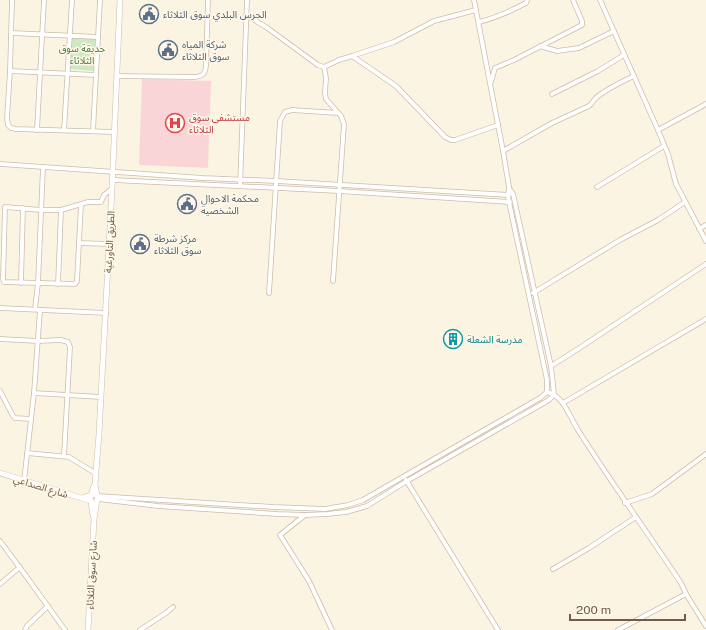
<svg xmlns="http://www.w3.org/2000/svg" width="706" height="630" viewBox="0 0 706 630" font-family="'Public Sans','Noto Sans Arabic',sans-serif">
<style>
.medical{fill:#f9d5d7}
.green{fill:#cee9c1}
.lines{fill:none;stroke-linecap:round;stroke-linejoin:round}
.minor-casing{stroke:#cdbca9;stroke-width:5.5}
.tertiary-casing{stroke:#cdbca9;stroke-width:6}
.minor{stroke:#fff;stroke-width:4}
.tertiary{stroke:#fff;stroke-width:5}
.labels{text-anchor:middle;stroke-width:3;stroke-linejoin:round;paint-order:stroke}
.service-label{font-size:10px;fill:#4e5e75;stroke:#fff8e8;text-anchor:start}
.park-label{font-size:10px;fill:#4d7842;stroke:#fff8e8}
.health-label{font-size:10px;fill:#be3a42;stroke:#fff8e8;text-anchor:start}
.street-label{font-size:10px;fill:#735b49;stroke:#fff8e8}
.culture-label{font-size:10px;fill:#0d838f;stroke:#fff8e8;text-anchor:start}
</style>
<rect width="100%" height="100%" fill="#fcf4e2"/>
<path class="medical" d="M 142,79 L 211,81 L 208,168 L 139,165 Z"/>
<path class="green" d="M 70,37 L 95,38 L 94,71 L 69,69 Z"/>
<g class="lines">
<defs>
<g id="minor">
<path d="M 12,0 L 10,71 L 7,118 L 8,125 L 11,128 L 16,129 L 114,132"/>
<path d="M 600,0 L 658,130 L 668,154 L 676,184 L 706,241"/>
<path d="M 476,10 L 434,21 L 394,42 L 352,56 L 396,86 L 445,137 L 451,140 L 455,140 L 498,125"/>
<path d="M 246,15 L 266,27 L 318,65 L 324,67 L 339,60 L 352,56"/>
<path d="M 479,22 C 495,18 511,11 526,3 L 527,0"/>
<path d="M 12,33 L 98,37"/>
<path d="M 540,46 L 557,51 L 579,48 L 614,31"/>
<path d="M 324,67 L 326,78 L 325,93 L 326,99 L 341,116 L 344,124 L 333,281"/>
<path d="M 10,71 L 96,75"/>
<path d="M 117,76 L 195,77 C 203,76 205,74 206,66 L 208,0"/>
<path d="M 491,82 L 495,68 L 514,60 L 582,25 L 582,21 L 573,0"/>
<path d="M 552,94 L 598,71 L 624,55"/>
<path d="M 37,130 L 44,0"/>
<path d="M 64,130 L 72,0"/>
<path d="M 658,130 L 706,104"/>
<path d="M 93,131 L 100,0"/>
<path d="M 503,151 L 552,123 L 589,106 C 593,103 593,100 597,97 C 608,88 621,82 634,76"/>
<path d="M 0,164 L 203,178 L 277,181 L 509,195"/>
<path d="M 113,180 L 339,191 L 510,202"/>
<path d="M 240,186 L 247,0"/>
<path d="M 597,187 L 664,146"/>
<path d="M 81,204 L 77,281 L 75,284 L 4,282 L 3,279 L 5,207 L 41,210 L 61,210 L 88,202 L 101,202 L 104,195 L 112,189"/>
<path d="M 699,229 L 706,225"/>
<path d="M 79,243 L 109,244"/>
<path d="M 21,283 L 23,208"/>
<path d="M 58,284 L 61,210"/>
<path d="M 269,293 L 280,121 L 285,112 L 292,110 L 338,113"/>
<path d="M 533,293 L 620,240 L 658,220 L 685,202"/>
<path d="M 0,308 L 106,313"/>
<path d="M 35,309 L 38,283 L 43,167"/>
<path d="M 0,339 L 38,341 L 61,340 L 68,342 L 70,347 L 64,456"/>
<path d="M 551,366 L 578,349 L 706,264"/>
<path d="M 0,391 L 13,416 L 15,418 L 31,419"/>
<path d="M 547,392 C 564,396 569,416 578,430 C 611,482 647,532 681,583 L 686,594 L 706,626"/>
<path d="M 34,393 L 101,397"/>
<path d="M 563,403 L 706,319"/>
<path d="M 27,453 L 69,457 L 95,473"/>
<path d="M 406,480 L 498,630"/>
<path d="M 24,481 L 34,393 L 40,310"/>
<path d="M 97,496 L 274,507 L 325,509 L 348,505 L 363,500 L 540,398 L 547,392 L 547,380 L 509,202 L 508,195 L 509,187 L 503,151 L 474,0"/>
<path d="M 98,499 L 158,506 L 277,514 L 305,515 L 327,514 L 346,512 L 367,506 L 407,481 L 549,400 L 554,394 L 551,366 L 513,194 L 509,188"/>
<path d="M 625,503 L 652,494 L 706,454"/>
<path d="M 305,515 L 280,535 L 309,581 L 332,630"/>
<path d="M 0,541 L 26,576 L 65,630"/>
<path d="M 553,569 L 589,548 L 636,517"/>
<path d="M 0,584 L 20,567"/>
<path d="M 25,630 L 27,626 L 48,606"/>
<path d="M 140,630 L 166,613 L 173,607"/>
<path d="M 618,630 L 686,594"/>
</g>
<g id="tertiary">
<path d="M 0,473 L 91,501 L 93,516"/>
<path d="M 97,496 L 95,484 L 99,434 L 112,189 L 120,0"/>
<path d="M 82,498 L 94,494 L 97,495 L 98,498"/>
<path d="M 92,502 L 90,498 L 94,486"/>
<path d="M 88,630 L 94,519 L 97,500"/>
</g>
</defs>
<use href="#minor" class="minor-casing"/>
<use href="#tertiary" class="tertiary-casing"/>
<use href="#minor" class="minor"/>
<use href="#tertiary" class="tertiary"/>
</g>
<defs>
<symbol id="civic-ring" viewBox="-11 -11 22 22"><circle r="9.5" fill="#fff8e8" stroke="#5c6f8a" stroke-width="1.5"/><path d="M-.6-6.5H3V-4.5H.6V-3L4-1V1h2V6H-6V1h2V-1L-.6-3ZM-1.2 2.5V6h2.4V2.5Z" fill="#5c6f8a"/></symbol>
<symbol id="hospital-ring" viewBox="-11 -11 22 22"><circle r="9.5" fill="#fff8e8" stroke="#e0444e" stroke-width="1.5"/><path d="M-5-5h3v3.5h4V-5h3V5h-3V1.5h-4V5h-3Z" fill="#e0444e"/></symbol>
<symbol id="building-ring" viewBox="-11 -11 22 22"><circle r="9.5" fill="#fff8e8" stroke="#0f9aa8" stroke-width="1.5"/><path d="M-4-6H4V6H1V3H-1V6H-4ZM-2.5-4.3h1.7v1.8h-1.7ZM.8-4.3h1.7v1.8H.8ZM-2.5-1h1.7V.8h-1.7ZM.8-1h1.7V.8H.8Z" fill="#0f9aa8"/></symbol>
</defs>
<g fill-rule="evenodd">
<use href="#civic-ring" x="138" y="3" width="22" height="22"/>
<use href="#civic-ring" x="157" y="39" width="22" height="22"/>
<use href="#hospital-ring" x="164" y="112" width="22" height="22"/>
<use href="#civic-ring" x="176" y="193" width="22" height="22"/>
<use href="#civic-ring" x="129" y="233" width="22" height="22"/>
<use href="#building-ring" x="442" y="328" width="22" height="22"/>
</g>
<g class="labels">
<g class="service-label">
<text x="163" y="18">الحرس البلدي سوق الثلاثاء</text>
<text x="182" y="48">شركة المياه<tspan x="182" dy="12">سوق الثلاثاء</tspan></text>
<text x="201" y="202">محكمة الاحوال<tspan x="201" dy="12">الشخصية</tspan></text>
<text x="154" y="242">مركز شرطة<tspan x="154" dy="12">سوق الثلاثاء</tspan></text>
</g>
<g class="park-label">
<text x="82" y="52">حديقة سوق<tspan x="82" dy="12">الثلاثاء</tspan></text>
</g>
<g class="health-label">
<text x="189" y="121">مستشفى سوق<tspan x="189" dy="12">الثلاثاء</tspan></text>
</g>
<g class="street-label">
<text transform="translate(109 242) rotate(-87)" y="4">الطريق التاورغية</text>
<text transform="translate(41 486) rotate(17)" y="4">شارع الصداعي</text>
<text transform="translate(91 575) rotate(-87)" y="4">شارع سوق الثلاثاء</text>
</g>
<g class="culture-label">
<text x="467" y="343">مدرسة الشعلة</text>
</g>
</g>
<path d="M570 614v6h115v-6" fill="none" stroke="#735b49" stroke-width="2"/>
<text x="576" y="614" font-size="12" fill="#735b49" stroke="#fff8e8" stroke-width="3" paint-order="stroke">200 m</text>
</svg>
